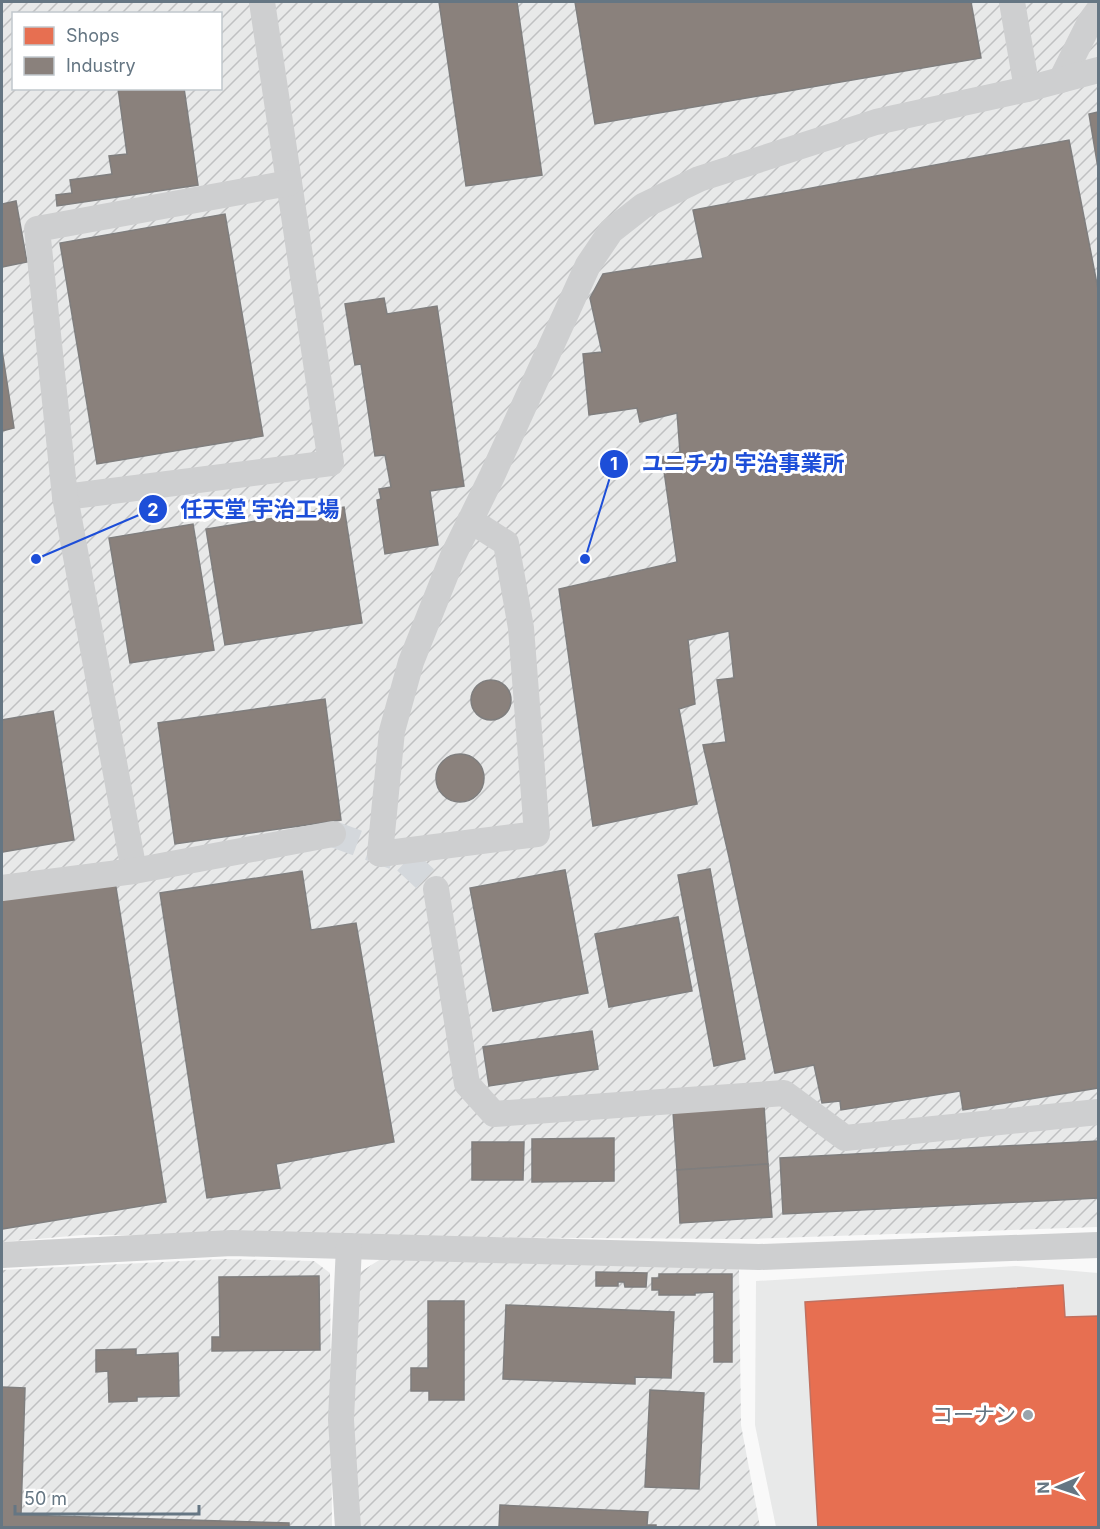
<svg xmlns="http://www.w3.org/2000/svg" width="1100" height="1529" viewBox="0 0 1100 1529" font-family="Inter,'Noto Sans JP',sans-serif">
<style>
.built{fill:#e8e9e9}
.industrial{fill:url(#industrial-furrows);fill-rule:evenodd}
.shops{fill:#e76f51;stroke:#c07160;stroke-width:1.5}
.industry{fill:#8a817c;stroke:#7f7e7e;stroke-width:1.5}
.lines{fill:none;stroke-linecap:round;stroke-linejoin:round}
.minor-tunnel{stroke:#d4d8dc;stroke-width:26;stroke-dasharray:26 13;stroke-linecap:butt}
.minor{stroke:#cecfd0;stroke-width:26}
.poi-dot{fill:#99a4ac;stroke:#fff;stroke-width:2}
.labels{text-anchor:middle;stroke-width:6;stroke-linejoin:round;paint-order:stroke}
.poi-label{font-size:21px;fill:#657683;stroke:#fff;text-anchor:end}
.leader{fill:none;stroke:#1d4ed8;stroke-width:2}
.callout-dot{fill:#1d4ed8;stroke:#fff;stroke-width:2}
.mark-label{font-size:18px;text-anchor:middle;font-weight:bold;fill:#fff}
.callout-label{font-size:22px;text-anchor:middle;font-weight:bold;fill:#1d4ed8;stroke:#fff;stroke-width:6;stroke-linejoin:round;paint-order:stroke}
</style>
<defs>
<pattern id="industrial-furrows" width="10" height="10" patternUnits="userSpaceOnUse" patternTransform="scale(1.5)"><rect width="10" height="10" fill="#e8e9e9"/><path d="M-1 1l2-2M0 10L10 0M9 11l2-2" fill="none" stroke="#c0c1c2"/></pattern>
</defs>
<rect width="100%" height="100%" fill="#f9f9f9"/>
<path class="built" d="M 1016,1266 L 1098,1273 L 1098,1527 L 776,1527 L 755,1425 L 756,1281 Z"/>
<g class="industrial">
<path d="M 2,2 L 1098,2 L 1098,1227 L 746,1239 L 83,1235 L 2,1242 ZM 14,14 L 220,14 L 220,88 L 14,88 Z"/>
<path d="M 384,1257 L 739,1268 L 741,1425 L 760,1527 L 355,1527 L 351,1341 L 354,1276 Z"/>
<path d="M 223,1259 L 314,1261 L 330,1273 L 332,1527 L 2,1528 L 2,1270 Z"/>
</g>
<path class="shops" d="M 1063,1285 L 1065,1317 L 1098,1316 L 1098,1528 L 818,1528 L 805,1302 Z"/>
<g class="industry">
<path d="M 439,2 L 517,2 L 542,175 L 466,186 Z"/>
<path d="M 575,2 L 971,2 L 981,58 L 595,124 Z"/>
<path d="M 118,88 L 184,88 L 198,185 L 57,206 L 56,195 L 72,193 L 70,180 L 112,174 L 109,156 L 127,154 Z"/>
<path d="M 1098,112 L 1098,168 L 1089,114 Z"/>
<path d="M 1069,140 L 1098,289 L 1098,1088 L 963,1110 L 960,1091 L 841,1110 L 840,1101 L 822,1103 L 814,1065 L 775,1073 L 729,857 L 703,745 L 726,742 L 717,680 L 734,678 L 729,631 L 688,640 L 695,704 L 679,709 L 697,804 L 593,826 L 559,589 L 677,562 L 662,457 L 680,452 L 677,413 L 640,422 L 637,408 L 589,415 L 583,354 L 602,352 L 590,298 L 603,274 L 703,258 L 693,210 Z"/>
<path d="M 16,201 L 27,262 L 2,267 L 2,204 Z"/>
<path d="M 225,214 L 263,436 L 97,464 L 60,243 Z"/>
<path d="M 384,298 L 387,314 L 437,306 L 464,486 L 430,491 L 438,545 L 385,554 L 377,500 L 381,499 L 379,489 L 391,487 L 385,455 L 375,456 L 361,364 L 355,365 L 345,304 Z"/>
<path d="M 2,350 L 14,428 L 2,431 Z"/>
<path d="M 344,507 L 362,623 L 225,645 L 206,529 Z"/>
<path d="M 193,524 L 214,650 L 130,663 L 109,538 Z"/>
<circle cx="491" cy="700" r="20"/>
<path d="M 325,699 L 341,820 L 175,844 L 158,723 Z"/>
<path d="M 53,711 L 74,840 L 2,852 L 2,720 Z"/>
<circle cx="460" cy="778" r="24"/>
<path d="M 710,869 L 745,1059 L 714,1066 L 678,875 Z"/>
<path d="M 565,870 L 588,993 L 493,1011 L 470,888 Z"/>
<path d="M 302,871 L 311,930 L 356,923 L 394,1142 L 276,1164 L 280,1188 L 207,1198 L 160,893 Z"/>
<path d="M 115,881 L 166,1202 L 2,1229 L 2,900 Z"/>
<path d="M 678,917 L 692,991 L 609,1007 L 595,934 Z"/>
<path d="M 592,1031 L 598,1069 L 489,1086 L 483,1047 Z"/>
<path d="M 764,1106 L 768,1164 L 677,1170 L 673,1112 Z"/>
<path d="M 614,1138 L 614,1181 L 532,1182 L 532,1139 Z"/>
<path d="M 1098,1141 L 1098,1198 L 783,1214 L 780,1158 Z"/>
<path d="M 472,1142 L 524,1142 L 523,1180 L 472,1180 Z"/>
<path d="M 768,1164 L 772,1217 L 680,1223 L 677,1170 Z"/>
<path d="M 596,1272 L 647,1273 L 646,1287 L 625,1287 L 624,1282 L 618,1282 L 618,1286 L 596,1286 Z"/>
<path d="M 659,1274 L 732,1274 L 732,1362 L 714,1362 L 714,1292 L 695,1293 L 695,1295 L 659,1295 L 659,1290 L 652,1290 L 652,1278 L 659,1278 Z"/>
<path d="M 319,1276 L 320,1350 L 212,1351 L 212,1337 L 220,1337 L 219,1277 Z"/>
<path d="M 428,1301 L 464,1301 L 464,1400 L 429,1400 L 429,1391 L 411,1391 L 411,1368 L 428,1368 Z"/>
<path d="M 506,1305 L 674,1312 L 671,1378 L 635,1377 L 635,1384 L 503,1379 Z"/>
<path d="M 136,1349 L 136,1355 L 178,1353 L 179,1396 L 137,1397 L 137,1401 L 109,1402 L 108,1371 L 96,1372 L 96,1350 Z"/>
<path d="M 2,1387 L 25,1388 L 21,1515 L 289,1523 L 289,1528 L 2,1528 Z"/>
<path d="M 650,1390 L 704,1393 L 699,1489 L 645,1487 Z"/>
<path d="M 500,1505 L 648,1512 L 647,1525 L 656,1525 L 656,1528 L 499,1528 Z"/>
</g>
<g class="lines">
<path class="minor-tunnel" d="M 333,834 L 406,861 L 436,889"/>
<g class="minor">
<path d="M 1012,2 L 1027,89"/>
<path d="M 1061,80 L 1090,22 L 1098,11"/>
<path d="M 65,497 L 331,463 L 262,2"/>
<path d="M 470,520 L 506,543 L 521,628 L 537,834 L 380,854 L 392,731 L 411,662 L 453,556 L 492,476 L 588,265 L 611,231 L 643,206 L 699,179 L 876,122 L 1027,89 L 1098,70"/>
<path d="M 134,871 L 65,497 L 37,229 L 289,183"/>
<path d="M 2,888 L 134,871 L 333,834"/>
<path d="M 436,889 L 467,1084 L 494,1114 L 784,1093 L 845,1138 L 1098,1112"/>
<path d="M 2,1255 L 232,1243 L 759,1257 L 1098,1245"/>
<path d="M 348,1528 L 341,1420 L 349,1246"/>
</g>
</g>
<circle class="poi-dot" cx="1028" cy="1415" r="6"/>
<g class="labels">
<g class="poi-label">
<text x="1016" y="1422">コーナン</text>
</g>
</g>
<path class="leader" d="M585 559L614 464M36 559L153 509"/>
<g class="callout-dot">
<circle cx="585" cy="559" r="6"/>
<circle cx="36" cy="559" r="6"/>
<circle cx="614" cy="464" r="15"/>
<circle cx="153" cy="509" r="15"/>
</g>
<g class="mark-label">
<text x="614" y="470">1</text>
<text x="153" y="516">2</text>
</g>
<g class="callout-label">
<text x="743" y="471">ユニチカ 宇治事業所</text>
<text x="260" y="517">任天堂 宇治工場</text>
</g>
<rect width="1100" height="1529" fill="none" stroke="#657683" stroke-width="6"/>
<rect x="12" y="12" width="210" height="78" fill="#ffffff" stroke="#c1c8cd" stroke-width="1.5"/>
<rect x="24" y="27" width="30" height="18" fill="#e76f51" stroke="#c1c8cd" stroke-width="1.5"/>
<text x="66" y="42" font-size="18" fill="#657683">Shops</text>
<rect x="24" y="57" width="30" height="18" fill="#8a817c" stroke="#c1c8cd" stroke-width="1.5"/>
<text x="66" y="72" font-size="18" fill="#657683">Industry</text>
<g transform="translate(1058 1487) rotate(268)" stroke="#ffffff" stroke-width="4.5" paint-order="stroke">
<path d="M0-4.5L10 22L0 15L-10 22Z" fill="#657683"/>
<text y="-9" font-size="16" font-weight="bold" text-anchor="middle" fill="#657683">N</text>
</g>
<path d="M15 1505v9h184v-9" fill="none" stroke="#657683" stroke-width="3"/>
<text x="24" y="1505" font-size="18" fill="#657683" stroke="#ffffff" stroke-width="4.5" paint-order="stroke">50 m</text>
</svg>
